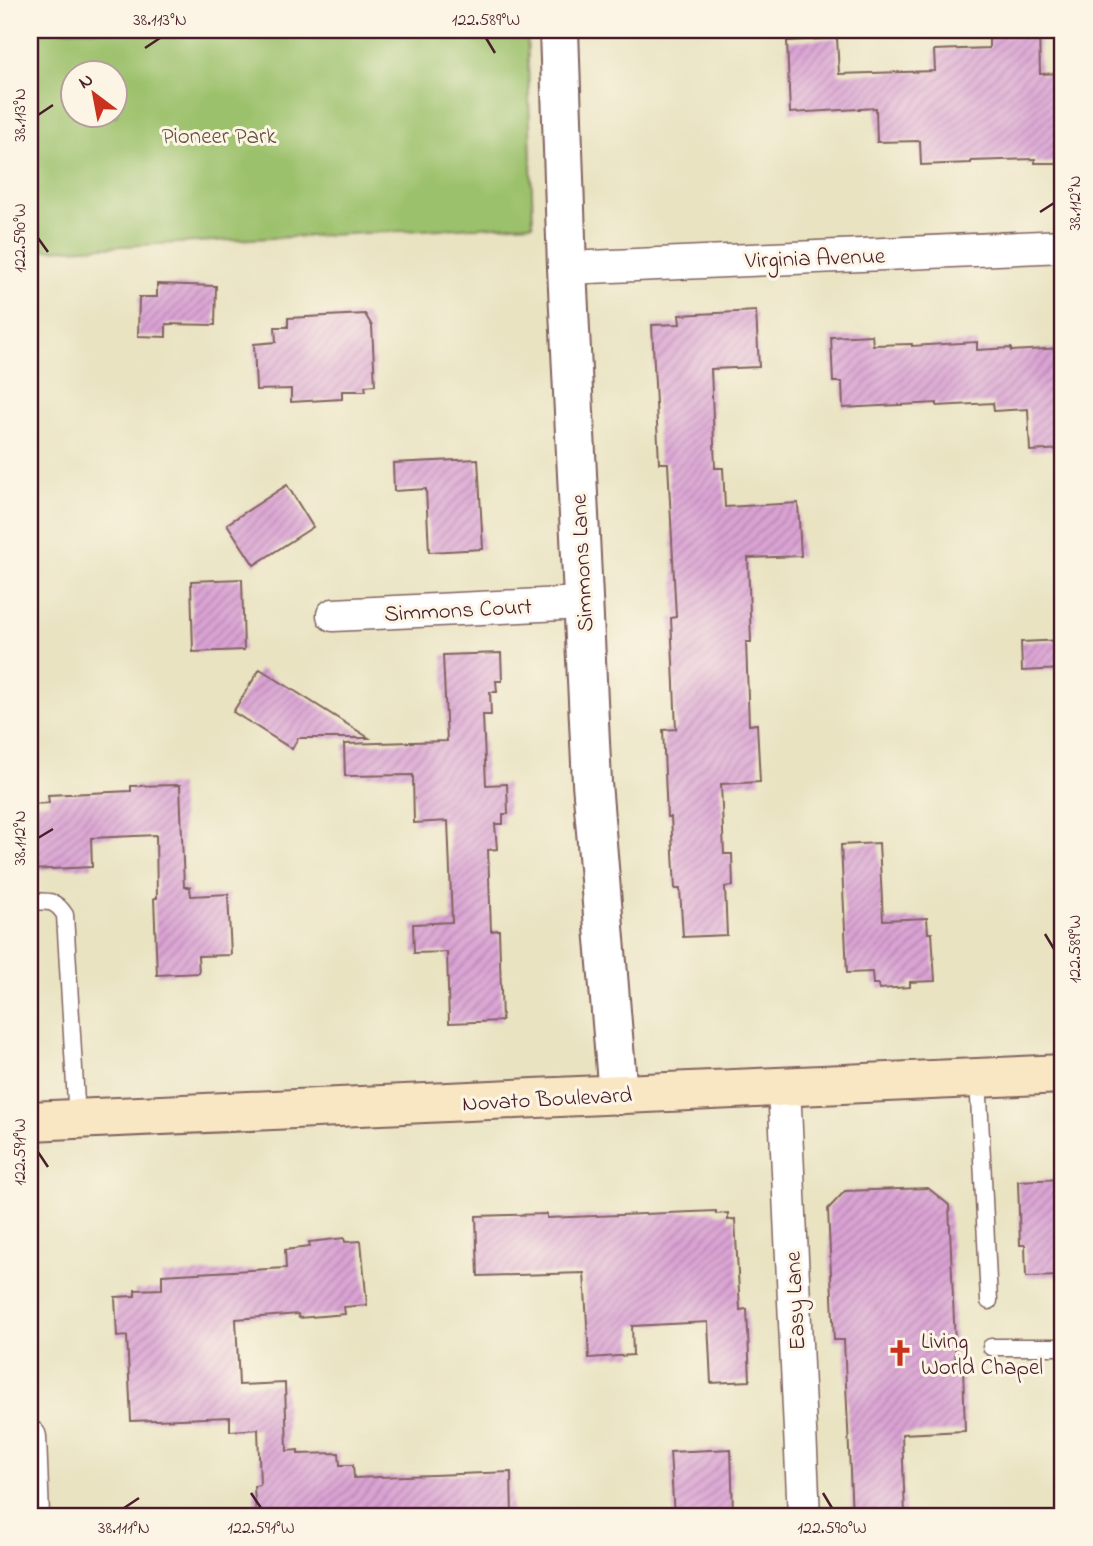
<svg xmlns="http://www.w3.org/2000/svg" width="1093" height="1546" viewBox="0 0 1093 1546" font-family="'Indie Flower',sans-serif">
<style>
.park{fill:#9cc16c;stroke:#73704c;stroke-width:2;fill-rule:evenodd}
.building{fill:url(#building-hatch)}
.lines{fill:none;stroke-linecap:round;stroke-linejoin:round}
.service-casing{stroke:#826460;stroke-width:19}
.minor-casing{stroke:#826460;stroke-width:35}
.tertiary-casing{stroke:#826460;stroke-width:42}
.secondary-casing{stroke:#826460;stroke-width:42}
.service{stroke:#fff;stroke-width:16}
.minor{stroke:#fff;stroke-width:32}
.tertiary{stroke:#fff;stroke-width:38}
.secondary{stroke:#f9e7c3;stroke-width:38}
.ticks{fill:none;stroke:#4a1f2b;stroke-width:2.5}
.labels{text-anchor:middle;stroke-width:6;stroke-linejoin:round;paint-order:stroke}
.park-label{font-size:23px;fill:#63503e;stroke:#fcf5e5}
.street-label{font-size:23px;fill:#4a1f2b;stroke:#fcf5e5}
.poi-label{font-size:23px;fill:#4a1f2b;stroke:#fcf5e5;text-anchor:start}
.neatline{fill:none;stroke:#4a1f2b;stroke-width:2.5}
.ticks-label{font-size:18px;text-anchor:middle;fill:#4a1f2b}
</style>
<defs>
<pattern id="building-hatch" width="6" height="6" patternUnits="userSpaceOnUse" patternTransform="scale(1.75)"><rect width="6" height="6" fill="#daa3d4"/><path d="M-1 1l2-2M0 6l6-6M5 7l2-2" fill="none" stroke="#b384ac"/></pattern>
</defs>
<rect width="100%" height="100%" fill="#fcf5e5"/>
<filter id="ink" filterUnits="userSpaceOnUse"><feTurbulence type="fractalNoise" baseFrequency=".0143" numOctaves="2"/><feDisplacementMap in="SourceGraphic" scale="14" xChannelSelector="R" yChannelSelector="G"/><feConvolveMatrix kernelMatrix="1 2 1 2 8 2 1 2 1" color-interpolation-filters="sRGB"/></filter>
<filter id="wash" filterUnits="userSpaceOnUse"><feTurbulence type="fractalNoise" baseFrequency=".00686" numOctaves="4" result="noise"/><feDisplacementMap in="SourceGraphic" scale="28" xChannelSelector="R" yChannelSelector="G"/><feGaussianBlur stdDeviation="1.57" result="paint"/><feColorMatrix in="noise" values="0 0 0 0 0 0 0 0 0 0 0 0 0 0 0 0 0 1.4 0 .05"/><feComposite in="paint" operator="in"/></filter>
<g filter="url(#wash)">
<rect width="100%" height="100%" fill="#e9e3c2"/>
<path class="park" d="M 30,30 L 527,30 L 533,224 L 30,251 ZM 74,74 L 116,74 L 116,116 L 74,116 Z"/>
<g id="blocks">
<g class="building">
<path d="M 989,30 L 1039,30 L 1040,74 L 1063,73 L 1063,163 L 1035,163 L 1035,159 L 971,161 L 971,163 L 921,165 L 920,141 L 877,142 L 876,108 L 790,113 L 787,41 L 837,38 L 839,74 L 935,71 L 934,50 L 989,48 Z"/>
<path d="M 157,284 L 216,286 L 215,325 L 166,324 L 166,337 L 138,336 L 139,297 L 157,297 Z"/>
<path d="M 756,311 L 759,367 L 711,369 L 715,468 L 723,468 L 725,507 L 798,503 L 801,556 L 748,558 L 751,642 L 746,642 L 749,725 L 757,724 L 760,782 L 721,784 L 724,854 L 732,854 L 733,886 L 725,887 L 727,935 L 683,937 L 680,889 L 675,889 L 671,817 L 667,817 L 663,730 L 676,729 L 671,618 L 676,617 L 668,463 L 659,463 L 652,325 L 680,324 L 679,315 Z"/>
<path d="M 365,314 L 372,326 L 375,385 L 365,386 L 366,391 L 342,391 L 342,399 L 291,402 L 291,389 L 256,390 L 254,344 L 276,342 L 275,327 L 288,327 L 288,318 Z"/>
<path d="M 872,335 L 873,345 L 912,344 L 912,346 L 977,342 L 977,350 L 1011,348 L 1011,351 L 1063,348 L 1063,449 L 1030,451 L 1028,409 L 994,411 L 993,403 L 937,406 L 937,403 L 843,408 L 842,382 L 833,382 L 831,337 Z"/>
<path d="M 478,459 L 483,549 L 429,552 L 426,489 L 394,491 L 393,463 Z"/>
<path d="M 287,485 L 313,527 L 254,565 L 227,524 Z"/>
<path d="M 242,579 L 244,650 L 193,652 L 191,581 Z"/>
<path d="M 1063,640 L 1063,669 L 1022,671 L 1021,642 Z"/>
<path d="M 501,653 L 502,681 L 496,681 L 497,692 L 490,692 L 491,715 L 483,715 L 486,785 L 507,784 L 508,814 L 503,814 L 503,824 L 495,824 L 497,849 L 488,850 L 491,931 L 499,930 L 502,1021 L 449,1023 L 447,952 L 414,953 L 413,924 L 452,922 L 448,821 L 414,823 L 413,775 L 345,776 L 344,744 L 447,741 L 443,655 Z"/>
<path d="M 260,669 L 369,738 L 298,738 L 292,749 L 233,712 Z"/>
<path d="M 180,785 L 184,887 L 190,887 L 191,896 L 228,894 L 231,955 L 198,956 L 199,973 L 157,975 L 154,898 L 157,898 L 156,835 L 91,838 L 92,867 L 30,870 L 30,804 L 49,803 L 48,795 L 131,791 L 131,786 Z"/>
<path d="M 879,843 L 883,920 L 927,918 L 928,933 L 932,933 L 935,981 L 910,982 L 910,987 L 879,989 L 878,984 L 873,984 L 872,972 L 847,973 L 841,845 Z"/>
<path d="M 1063,1179 L 1063,1276 L 1026,1277 L 1025,1245 L 1020,1245 L 1018,1181 Z"/>
<path d="M 928,1188 L 949,1205 L 956,1368 L 963,1367 L 965,1431 L 902,1434 L 905,1516 L 852,1516 L 844,1340 L 834,1340 L 828,1209 L 845,1191 Z"/>
<path d="M 716,1211 L 716,1214 L 728,1213 L 728,1220 L 735,1219 L 740,1310 L 747,1309 L 750,1381 L 711,1383 L 708,1322 L 632,1326 L 633,1355 L 589,1358 L 584,1273 L 478,1276 L 476,1216 L 547,1214 L 547,1218 Z"/>
<path d="M 344,1238 L 345,1242 L 361,1241 L 367,1305 L 344,1307 L 345,1314 L 299,1318 L 298,1314 L 236,1319 L 239,1385 L 285,1383 L 287,1451 L 298,1450 L 298,1454 L 339,1453 L 340,1465 L 353,1465 L 354,1478 L 511,1472 L 512,1516 L 256,1516 L 254,1486 L 260,1485 L 258,1429 L 230,1431 L 230,1417 L 131,1421 L 127,1336 L 117,1337 L 115,1297 L 135,1296 L 135,1290 L 162,1289 L 162,1275 L 286,1268 L 285,1250 L 310,1247 L 309,1242 Z"/>
<path d="M 731,1449 L 733,1512 L 724,1512 L 724,1516 L 674,1516 L 670,1452 Z"/>
</g>
</g>
</g>
<g filter="url(#ink)">
<use href="#blocks" fill-opacity="0" stroke="#826460" stroke-width="2"/>
<g class="lines">
<defs>
<g id="service">
<path d="M 30,902 C 47,901 55,899 65,915 L 77,1120"/>
<path d="M 978,1077 L 989,1301"/>
<path d="M 991,1347 L 1063,1347"/>
</g>
<g id="minor">
<path d="M 567,268 L 1063,246"/>
<path d="M 333,615 L 583,603"/>
<path d="M 784,1086 L 804,1516"/>
<path d="M 30,1437 L 33,1516"/>
</g>
<path id="tertiary" d="M 559,30 L 567,268 L 592,783 L 618,1095"/>
<path id="secondary" d="M 30,1121 L 1063,1074"/>
</defs>
<use href="#service" class="service-casing"/>
<use href="#minor" class="minor-casing"/>
<use href="#tertiary" class="tertiary-casing"/>
<use href="#secondary" class="secondary-casing"/>
<use href="#service" class="service"/>
<use href="#minor" class="minor"/>
<use href="#tertiary" class="tertiary"/>
<use href="#secondary" class="secondary"/>
</g>
</g>
<path class="ticks" d="M 486,38 L 495,53M 145,48 L 160,38M 38,115 L 53,105M 1040,212 L 1054,203M 38,238 L 48,252M 38,838 L 53,829M 1045,934 L 1054,949M 38,1152 L 48,1167M 251,1493 L 261,1508M 823,1493 L 832,1508M 124,1508 L 139,1498"/>
<defs>
<symbol id="church-bare" viewBox="-9 -9 18 18"><path d="M-1.2-6h2.4v3.5h3.3v2.4h-3.3V6h-2.4V-.1h-3.3v-2.4h3.3Z" fill="#c8321e" stroke="#fcf5e5" stroke-width="2.5" paint-order="stroke"/></symbol>
</defs>
<g fill-rule="evenodd">
<use href="#church-bare" x="881" y="1334" width="38" height="38"/>
</g>
<g class="labels">
<g class="park-label">
<text x="219" y="143">Pioneer Park</text>
</g>
<g class="street-label">
<text transform="translate(815 257) rotate(-2)" y="8">Virginia Avenue</text>
<text transform="translate(581 563) rotate(-93)" y="8">Simmons Lane</text>
<text transform="translate(458 609) rotate(-3)" y="8">Simmons Court</text>
<text transform="translate(547 1098) rotate(-3)" y="8">Novato Boulevard</text>
<text transform="translate(794 1301) rotate(-93)" y="8">Easy Lane</text>
</g>
<g class="poi-label">
<text x="921" y="1348">Living<tspan x="921" dy="26">World Chapel</tspan></text>
</g>
</g>
<rect width="1093" height="1546" fill="none" stroke="#fcf5e5" stroke-width="77"/>
<g transform="translate(94 94) rotate(328)"><circle r="33" fill="#fcf5e5" stroke="#b59f9b" stroke-width="2"/>
<path d="M0-5L12 26L0 18L-12 26Z" fill="#c8321e"/>
<text y="-10" font-size="19" font-weight="bold" text-anchor="middle" fill="#4a1f2b">N</text>
</g>
<rect x="38" y="38" width="1016" height="1470" class="neatline"/>
<g class="ticks-label">
<text x="160" y="25">38.113°N</text>
<text x="486" y="25">122.589°W</text>
<text transform="translate(19 115) rotate(-90)" y="6">38.113°N</text>
<text transform="translate(1074 203) rotate(-90)" y="6">38.112°N</text>
<text transform="translate(19 238) rotate(-90)" y="6">122.590°W</text>
<text transform="translate(19 838) rotate(-90)" y="6">38.112°N</text>
<text transform="translate(1074 949) rotate(-90)" y="6">122.589°W</text>
<text transform="translate(19 1152) rotate(-90)" y="6">122.591°W</text>
<text x="124" y="1533">38.111°N</text>
<text x="261" y="1533">122.591°W</text>
<text x="832" y="1533">122.590°W</text>
</g>
</svg>
